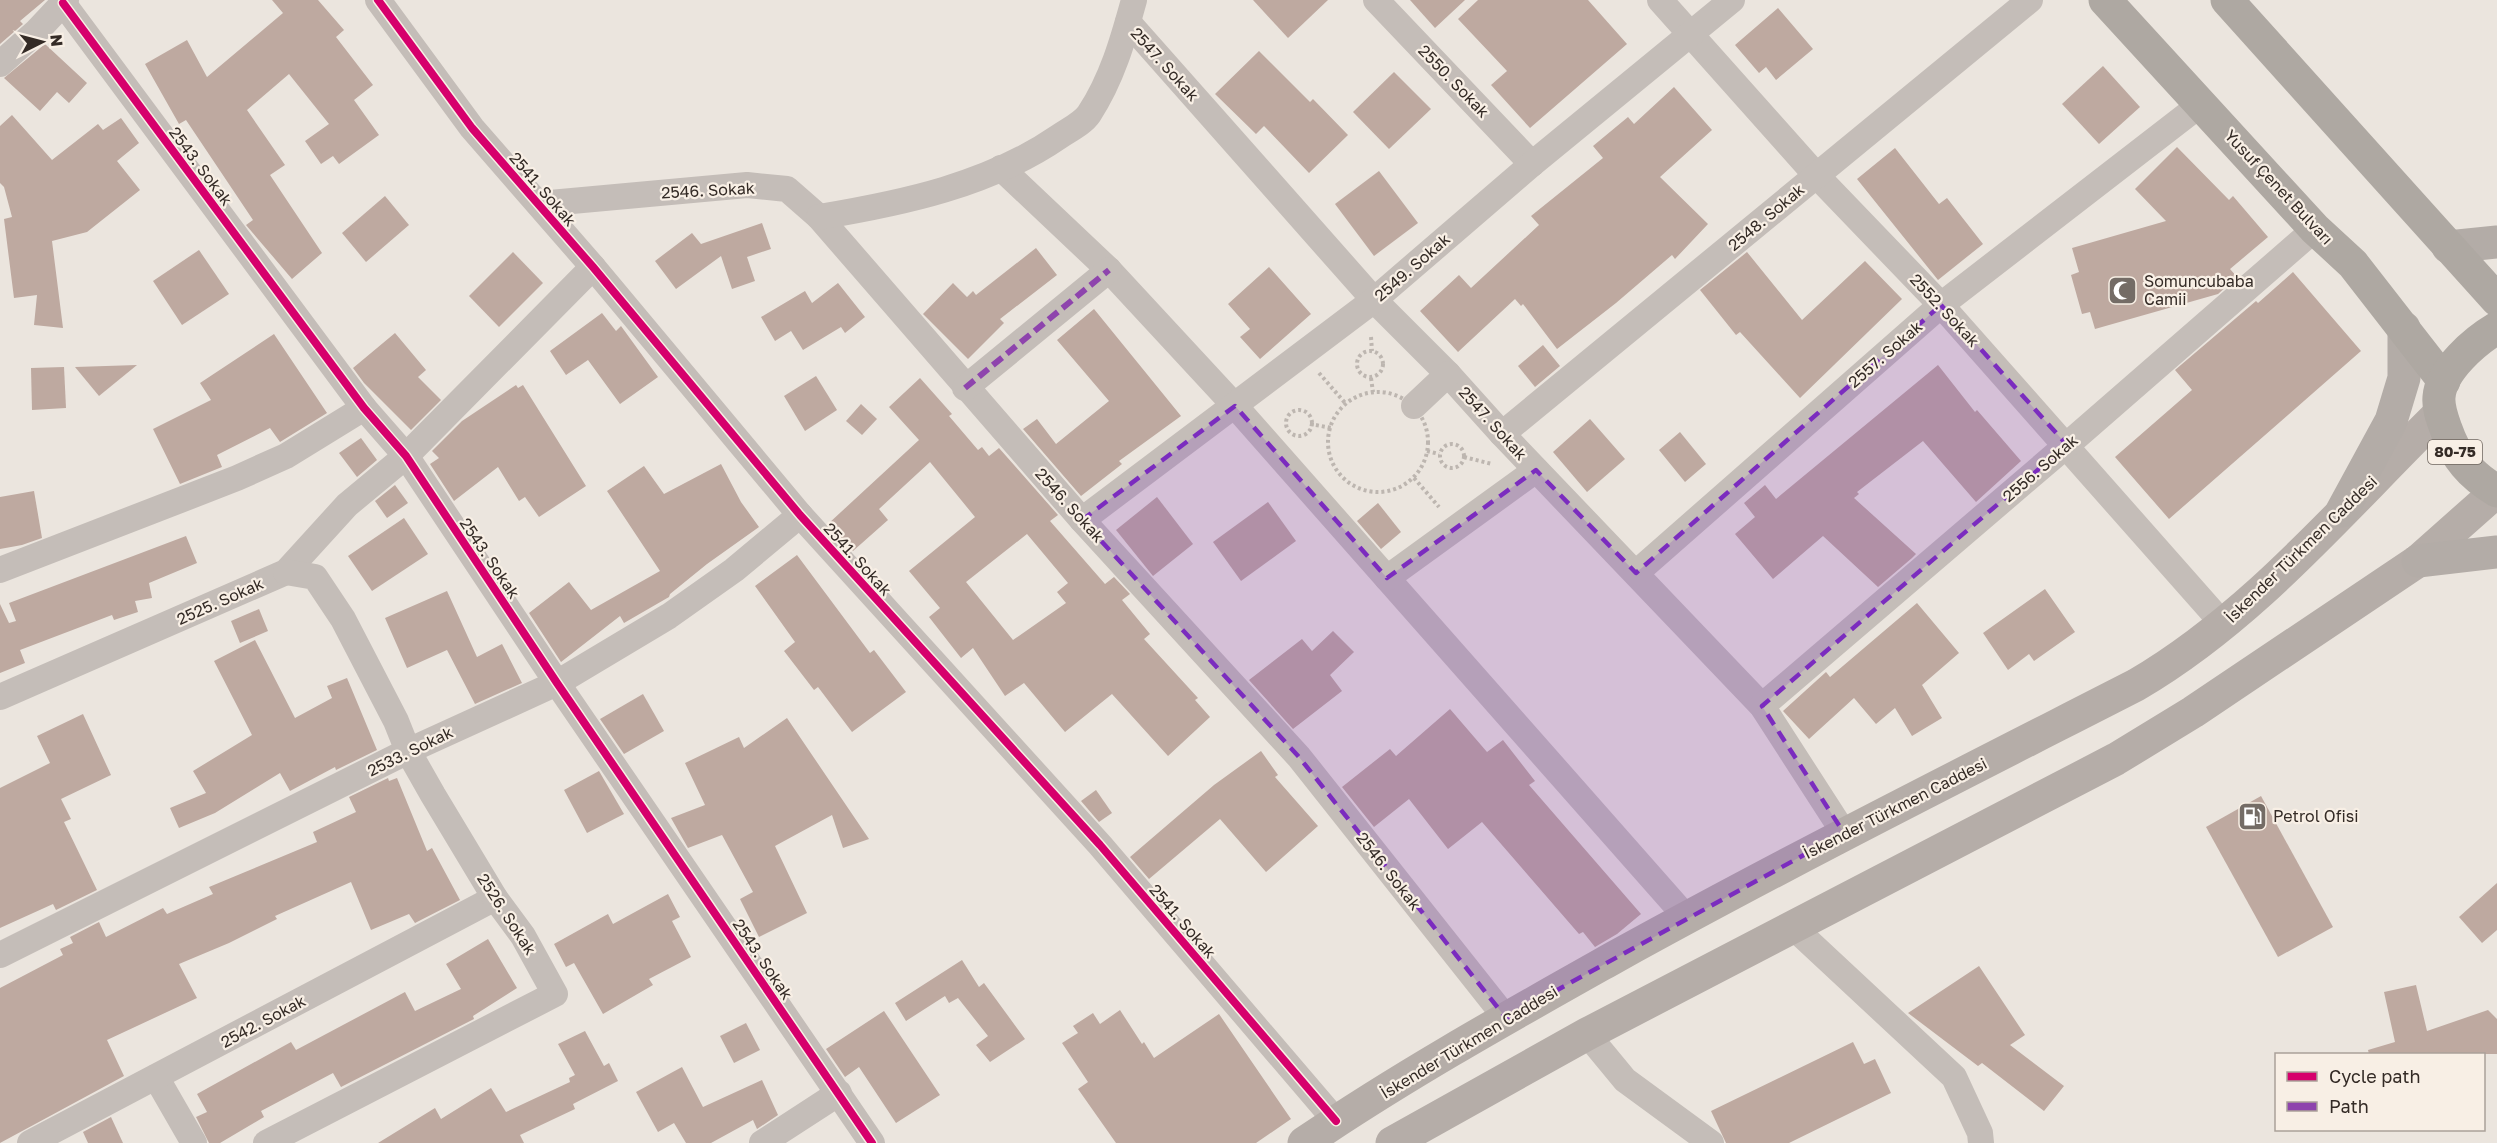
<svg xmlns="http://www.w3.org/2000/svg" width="2497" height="1143" viewBox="0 0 2497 1143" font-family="'Golos Text',sans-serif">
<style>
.building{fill:#bea9a0;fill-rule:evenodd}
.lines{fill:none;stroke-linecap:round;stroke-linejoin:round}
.path{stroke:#bdb6b0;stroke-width:4;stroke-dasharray:3 3;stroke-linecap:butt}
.minor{stroke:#c4bdb8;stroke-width:26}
.secondary{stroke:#b5ada8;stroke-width:33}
.primary{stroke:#b3aca7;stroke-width:33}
.trunk{stroke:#aea8a2;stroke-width:33}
.quiet{stroke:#8e44ad;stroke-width:6;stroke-dasharray:12 6;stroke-linecap:butt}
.cycleway-casing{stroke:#f8efe5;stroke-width:11}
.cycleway{stroke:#d6006c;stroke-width:8}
.marked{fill:#7b2cbf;fill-opacity:0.2;stroke:#7b2cbf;stroke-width:4.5;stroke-dasharray:12 8;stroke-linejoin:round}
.labels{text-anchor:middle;stroke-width:4.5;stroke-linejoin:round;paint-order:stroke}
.shield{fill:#f8efe5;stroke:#6f665f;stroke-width:1.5}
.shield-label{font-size:15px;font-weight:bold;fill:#342b26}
.street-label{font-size:16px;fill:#342b26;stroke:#f8efe5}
.poi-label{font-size:16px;fill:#342b26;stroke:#f8efe5;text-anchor:start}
</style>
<rect width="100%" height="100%" fill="#ebe5de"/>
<g class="building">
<path d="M 0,0 L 45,0 L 20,21 L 23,24 L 0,44 Z"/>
<path d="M 272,0 L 318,0 L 344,30 L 336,37 L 373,85 L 354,100 L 379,135 L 339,164 L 333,156 L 321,164 L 305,141 L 329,124 L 289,74 L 247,110 L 285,165 L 270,175 L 322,253 L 292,279 L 246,225 L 253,220 L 186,120 L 179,124 L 145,64 L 187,40 L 207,77 L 283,13 Z"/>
<path d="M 1253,0 L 1328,0 L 1288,38 Z"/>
<path d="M 1410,0 L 1465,0 L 1435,28 Z"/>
<path d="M 1478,0 L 1588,0 L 1627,44 L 1530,128 L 1491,85 L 1507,71 L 1458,19 Z"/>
<path d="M 1778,8 L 1813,49 L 1776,80 L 1766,67 L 1759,73 L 1735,45 Z"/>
<path d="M 45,44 L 87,83 L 69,103 L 57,92 L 40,111 L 4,78 Z"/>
<path d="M 1259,51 L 1310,102 L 1313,99 L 1348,135 L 1309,173 L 1264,126 L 1256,134 L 1215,94 Z"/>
<path d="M 2103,66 L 2140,107 L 2099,144 L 2062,104 Z"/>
<path d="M 1394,72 L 1431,109 L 1389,149 L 1353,112 Z"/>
<path d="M 1674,87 L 1712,130 L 1660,177 L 1708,224 L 1675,259 L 1672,255 L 1616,303 L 1557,349 L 1523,304 L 1521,306 L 1515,299 L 1458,352 L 1420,311 L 1459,275 L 1471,288 L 1539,225 L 1531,216 L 1603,158 L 1593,146 L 1628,117 L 1634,124 Z"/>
<path d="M 12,115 L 52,160 L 98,124 L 103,130 L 121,118 L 139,143 L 117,161 L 140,190 L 87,232 L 52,241 L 63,328 L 34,325 L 37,295 L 14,298 L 4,219 L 12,217 L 4,187 L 0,183 L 0,126 Z"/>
<path d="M 2177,147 L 2229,200 L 2233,196 L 2268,237 L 2230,269 L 2237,277 L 2218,294 L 2095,329 L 2090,312 L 2082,314 L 2071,275 L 2079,272 L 2072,248 L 2166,221 L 2135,189 Z"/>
<path d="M 1895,148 L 1939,204 L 1947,198 L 1983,244 L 1938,280 L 1857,179 Z"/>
<path d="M 1379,171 L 1418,223 L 1374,256 L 1335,204 Z"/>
<path d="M 385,196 L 409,225 L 366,262 L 342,233 Z"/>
<path d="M 762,223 L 771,249 L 747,257 L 755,281 L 732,289 L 721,256 L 676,289 L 655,261 L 692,233 L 701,244 Z"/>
<path d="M 1036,248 L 1057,275 L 1000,319 L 1004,323 L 968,359 L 923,314 L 953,283 L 967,297 L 973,291 L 976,295 Z"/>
<path d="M 199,250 L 229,294 L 182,325 L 153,281 Z"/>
<path d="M 513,252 L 543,283 L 499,327 L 469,296 Z"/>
<path d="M 1747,252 L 1802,320 L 1865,261 L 1902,299 L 1800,398 L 1740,332 L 1736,335 L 1700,290 Z"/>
<path d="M 1269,267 L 1311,314 L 1260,359 L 1240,337 L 1250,329 L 1228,304 Z"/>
<path d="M 2293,272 L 2361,351 L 2169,519 L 2115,457 L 2192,390 L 2175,370 L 2256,301 L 2258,303 Z"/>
<path d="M 838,283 L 865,317 L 845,333 L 841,327 L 803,350 L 791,331 L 775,341 L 761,317 L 805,291 L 812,303 Z"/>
<path d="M 1094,309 L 1181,416 L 1119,461 L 1122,464 L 1081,496 L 1023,429 L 1037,419 L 1056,444 L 1109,401 L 1057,340 Z"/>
<path d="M 602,313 L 616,331 L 621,326 L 658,377 L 620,404 L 588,360 L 566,375 L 550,351 Z"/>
<path d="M 395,333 L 426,370 L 418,377 L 441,400 L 411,430 L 364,383 L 353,368 Z"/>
<path d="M 274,334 L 327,413 L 280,442 L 270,428 L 217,455 L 222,467 L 180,484 L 153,429 L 211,400 L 200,383 Z"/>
<path d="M 1543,345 L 1560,366 L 1535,387 L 1518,366 Z"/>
<path d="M 137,365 L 99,396 L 75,367 Z"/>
<path d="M 1938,365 L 1975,412 L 1977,410 L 2021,461 L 1976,502 L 1923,441 L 1857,492 L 1859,494 L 1854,498 L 1916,554 L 1912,558 L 1878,587 L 1823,536 L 1773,579 L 1735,534 L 1755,517 L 1744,503 L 1765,485 L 1776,499 Z"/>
<path d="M 64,367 L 66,408 L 32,410 L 31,368 Z"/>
<path d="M 816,376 L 837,410 L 805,431 L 784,396 Z"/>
<path d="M 920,378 L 952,414 L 949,416 L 978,450 L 982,447 L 989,456 L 999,448 L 1058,515 L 1050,521 L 1105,584 L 1114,577 L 1130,594 L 1122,600 L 1150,634 L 1144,639 L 1198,698 L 1195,700 L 1210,717 L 1168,756 L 1112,694 L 1065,732 L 1024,683 L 1005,696 L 973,648 L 961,658 L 929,617 L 940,608 L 909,571 L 975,517 L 930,462 L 879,509 L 888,520 L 853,551 L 828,524 L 919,440 L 889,407 ZM 1027,534 L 1068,583 L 1057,592 L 1066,603 L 1013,640 L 966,582 Z"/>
<path d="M 516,385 L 518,388 L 523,385 L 586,486 L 539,517 L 525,497 L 519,501 L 498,467 L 454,501 L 430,464 L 439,458 L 432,451 L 462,421 Z"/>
<path d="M 861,404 L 877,419 L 862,435 L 846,421 Z"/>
<path d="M 1590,419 L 1625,459 L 1587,492 L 1553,452 Z"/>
<path d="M 1680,432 L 1706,464 L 1685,482 L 1659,450 Z"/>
<path d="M 361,438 L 377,460 L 357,477 L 339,453 Z"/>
<path d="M 721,464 L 741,502 L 759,527 L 707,564 L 670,594 L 669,597 L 624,623 L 620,616 L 561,662 L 529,613 L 569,582 L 591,610 L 660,571 L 607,491 L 644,466 L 664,494 Z"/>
<path d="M 395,485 L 408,503 L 387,518 L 375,501 Z"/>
<path d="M 34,491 L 42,538 L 22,545 L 0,549 L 0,497 Z"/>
<path d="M 1157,497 L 1193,544 L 1153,576 L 1116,530 Z"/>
<path d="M 1268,502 L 1296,541 L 1241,581 L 1213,542 Z"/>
<path d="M 1378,503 L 1401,532 L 1381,549 L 1357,521 Z"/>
<path d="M 404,518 L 428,554 L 372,591 L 348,556 Z"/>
<path d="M 186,536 L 197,563 L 149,583 L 152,598 L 135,601 L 138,612 L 114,620 L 112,615 L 20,650 L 25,663 L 0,673 L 0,604 L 9,623 L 16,621 L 9,603 Z"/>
<path d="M 797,555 L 870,653 L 874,650 L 906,692 L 852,732 L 818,687 L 814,690 L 784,651 L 795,642 L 755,586 Z"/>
<path d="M 2045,589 L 2075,632 L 2034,661 L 2029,654 L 2008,670 L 1983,633 Z"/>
<path d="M 447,591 L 477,657 L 502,644 L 522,683 L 475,704 L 447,650 L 407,668 L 385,618 Z"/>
<path d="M 1917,603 L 1959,653 L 1922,685 L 1942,718 L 1912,736 L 1895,708 L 1876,724 L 1854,698 L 1809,739 L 1783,711 L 1826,672 L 1830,677 Z"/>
<path d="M 259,609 L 268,631 L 240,643 L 231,621 Z"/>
<path d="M 1333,631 L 1354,652 L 1330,675 L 1342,691 L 1293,729 L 1249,680 L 1302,639 L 1312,651 Z"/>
<path d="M 255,640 L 295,718 L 332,698 L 327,686 L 347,678 L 377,750 L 336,770 L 335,767 L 290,791 L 280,773 L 215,813 L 179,828 L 170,808 L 206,793 L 193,771 L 252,735 L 214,661 Z"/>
<path d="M 643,694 L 664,731 L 624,754 L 600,719 Z"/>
<path d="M 1450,709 L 1487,752 L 1503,740 L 1535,781 L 1529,785 L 1641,914 L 1617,934 L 1595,947 L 1583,932 L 1579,934 L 1482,822 L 1448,849 L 1409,799 L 1374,827 L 1342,787 L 1390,749 L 1396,756 Z"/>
<path d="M 83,714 L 111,775 L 61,799 L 71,819 L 64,822 L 97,890 L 56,910 L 53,904 L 0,928 L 0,788 L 50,763 L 37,736 Z"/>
<path d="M 787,718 L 869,839 L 843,848 L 832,815 L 775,846 L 807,913 L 759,937 L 740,899 L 753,892 L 722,835 L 688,848 L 671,818 L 705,805 L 685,763 L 739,737 L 744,748 Z"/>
<path d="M 1261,751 L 1278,775 L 1275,777 L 1318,826 L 1266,872 L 1220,819 L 1149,879 L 1130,857 L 1214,785 Z"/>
<path d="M 599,771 L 624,814 L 587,833 L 564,790 Z"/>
<path d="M 388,778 L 389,781 L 397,778 L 427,851 L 432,848 L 460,900 L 415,923 L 409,914 L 371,930 L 351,882 L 275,916 L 277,919 L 229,943 L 179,964 L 197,998 L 107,1040 L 124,1076 L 0,1143 L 0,988 L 63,955 L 60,949 L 73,943 L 70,937 L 99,922 L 106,937 L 163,908 L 167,914 L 213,894 L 209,887 L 317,842 L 313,832 L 356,812 L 349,797 Z"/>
<path d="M 1096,790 L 1112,813 L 1099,822 L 1081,801 Z"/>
<path d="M 2261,796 L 2333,927 L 2278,957 L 2206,827 Z"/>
<path d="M 2497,883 L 2497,930 L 2482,943 L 2459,917 Z"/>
<path d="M 668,894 L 680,917 L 672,921 L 691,957 L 649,979 L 653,985 L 603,1014 L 574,963 L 566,967 L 554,944 L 608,914 L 613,924 Z"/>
<path d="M 488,939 L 517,988 L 473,1016 L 474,1019 L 341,1087 L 333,1073 L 261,1111 L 264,1117 L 220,1143 L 209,1143 L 196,1117 L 207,1112 L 197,1094 L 291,1042 L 296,1050 L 405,992 L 415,1011 L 461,989 L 446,964 Z"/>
<path d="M 962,960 L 979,987 L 984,983 L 1025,1039 L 990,1062 L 976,1045 L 988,1036 L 958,998 L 949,1003 L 945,996 L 906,1021 L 895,1003 Z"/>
<path d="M 1979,966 L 2025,1035 L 2010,1045 L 2064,1086 L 2044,1111 L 1982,1063 L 1978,1066 L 1908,1013 Z"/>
<path d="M 2416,985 L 2427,1031 L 2488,1010 L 2497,1019 L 2497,1054 L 2369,1054 L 2368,1050 L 2395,1042 L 2384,992 Z"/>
<path d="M 1120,1010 L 1142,1044 L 1144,1042 L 1154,1058 L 1219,1014 L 1291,1119 L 1256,1143 L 1116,1143 L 1078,1089 L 1088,1082 L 1062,1043 L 1078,1033 L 1073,1026 L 1093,1013 L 1100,1024 Z"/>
<path d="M 884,1011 L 940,1095 L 896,1123 L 859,1067 L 845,1077 L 826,1049 Z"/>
<path d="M 746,1023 L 760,1050 L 734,1063 L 720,1036 Z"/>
<path d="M 585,1031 L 604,1066 L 609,1063 L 618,1081 L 573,1104 L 575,1109 L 520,1135 L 524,1143 L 378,1143 L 435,1108 L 441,1119 L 491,1088 L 506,1112 L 570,1082 L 569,1078 L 575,1075 L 558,1044 Z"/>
<path d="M 1853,1042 L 1864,1064 L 1875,1059 L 1891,1093 L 1789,1143 L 1726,1143 L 1711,1111 Z"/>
<path d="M 682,1067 L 703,1107 L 762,1080 L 778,1115 L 757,1129 L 753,1120 L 711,1143 L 686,1143 L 674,1123 L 658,1132 L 636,1092 Z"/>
<path d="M 111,1117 L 123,1143 L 88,1143 L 83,1132 Z"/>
</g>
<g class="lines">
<g class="path">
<path d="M 1371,337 L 1372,351"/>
<circle cx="1370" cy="364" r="13"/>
<path d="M 1319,373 L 1346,404"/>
<path d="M 1371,378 L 1373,392"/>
<circle cx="1378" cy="442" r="50"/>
<circle cx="1299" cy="423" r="13"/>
<path d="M 1310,424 L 1332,428"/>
<circle cx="1452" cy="456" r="12"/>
<path d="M 1427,451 L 1439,454"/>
<path d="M 1464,457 L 1492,464"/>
<path d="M 1414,478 L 1439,507"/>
</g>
<g class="minor">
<path d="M 378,0 L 472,128 L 593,267 L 800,515 L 1100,845 L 1336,1121"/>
<path d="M 1376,0 L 1532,164"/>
<path d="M 1660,0 L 1816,175 L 1941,305 L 2224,625"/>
<path d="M 63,3 L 364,408 L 406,456 L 557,683 L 872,1143"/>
<path d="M 1128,22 L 1374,300 L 1448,374 L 1502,434 L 1762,706 L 1844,833"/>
<path d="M 0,64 L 37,31 L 66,0"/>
<path d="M 1001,168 L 1109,270 L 1235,406 L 1687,918"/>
<path d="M 539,204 L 747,185 L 787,189 L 819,217 L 1082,520 L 1299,757 L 1506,1018"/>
<path d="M 819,217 C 903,203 989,185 1060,136 C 1069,130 1083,123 1089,114 C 1112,79 1123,40 1134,0"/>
<path d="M 965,388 L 1109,270"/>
<path d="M 1414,406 L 1448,374"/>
<path d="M 1502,434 L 2030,0"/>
<path d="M 1082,520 L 1374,300 L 1532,164 L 1732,0"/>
<path d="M 0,570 L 237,478 L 286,456 L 364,408"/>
<path d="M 1636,573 L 1941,305 L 2201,104"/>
<path d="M 1387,578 L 1536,470"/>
<path d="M 0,697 L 286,572 L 347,505 L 406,456 L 593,267"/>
<path d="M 1762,706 L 2067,445 L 2315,229"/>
<path d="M 1793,927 L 1954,1077 L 1980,1133 L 1981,1143"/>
<path d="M 0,955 L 408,751 L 557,683 L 669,616 L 734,570 L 800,515"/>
<path d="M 1587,1034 L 1625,1080 L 1711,1143"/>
<path d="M 156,1077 L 194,1143"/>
<path d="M 30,1143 L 495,898"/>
<path d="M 266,1143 L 555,994 L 523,936 L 495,898 L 433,795 L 408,751 L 396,721 L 343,619 L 315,577 L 286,572"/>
<path d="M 762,1143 L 839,1093"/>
</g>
<g class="secondary">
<path d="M 1304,1143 C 1404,1075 1510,1016 1615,957 C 1787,862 1962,774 2136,685 C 2254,616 2343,508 2440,413"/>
<path d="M 1392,1143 L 1587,1034 L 2116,759 L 2193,712 L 2418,561 L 2497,491"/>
</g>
<g class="primary">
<path d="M 2448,247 L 2497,242"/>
<path d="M 2342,511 L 2391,421 L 2404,378 L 2404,328"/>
<path d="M 2418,561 L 2497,552"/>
</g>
<g class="trunk">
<path d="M 2105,0 L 2315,229 L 2353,264 L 2444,381"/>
<path d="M 2227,0 L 2497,300"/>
<path d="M 2497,328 C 2475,341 2441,370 2439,397 C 2438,408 2442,418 2446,429 C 2456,458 2470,475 2497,491"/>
</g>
<path class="quiet" d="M 965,388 L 1109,270"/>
<defs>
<g id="cycleway">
<path d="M 378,0 L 472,128 L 593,267 L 800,515 L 1100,845 L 1336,1121"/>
<path d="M 63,3 L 364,408 L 406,456 L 557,683 L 872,1143"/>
</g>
</defs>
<use href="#cycleway" class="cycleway-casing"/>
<use href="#cycleway" class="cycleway"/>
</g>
<path class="marked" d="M 1941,305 L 2067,445 L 1762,706 L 1844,833 L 1506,1018 L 1299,757 L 1082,520 L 1235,406 L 1387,578 L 1536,470 L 1636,573 Z"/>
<defs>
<symbol id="mosque-square" viewBox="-11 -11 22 22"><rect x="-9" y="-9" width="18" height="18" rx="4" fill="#746c66" stroke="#f8efe5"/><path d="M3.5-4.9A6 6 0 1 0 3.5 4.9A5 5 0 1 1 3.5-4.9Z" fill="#fff"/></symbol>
<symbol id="fuel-square" viewBox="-11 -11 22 22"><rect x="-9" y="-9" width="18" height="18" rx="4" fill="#746c66" stroke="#f8efe5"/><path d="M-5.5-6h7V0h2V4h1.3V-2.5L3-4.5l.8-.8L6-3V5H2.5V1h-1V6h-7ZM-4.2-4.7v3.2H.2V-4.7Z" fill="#fff"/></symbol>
</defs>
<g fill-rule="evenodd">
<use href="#mosque-square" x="2106" y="274" width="33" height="33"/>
<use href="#fuel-square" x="2236" y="800" width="33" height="33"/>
</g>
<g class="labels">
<rect class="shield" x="2428" y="440" width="54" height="24" rx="4.5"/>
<g class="shield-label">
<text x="2455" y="457">80-75</text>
</g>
<g class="street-label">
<text transform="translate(1165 64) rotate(48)" y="6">2547. Sokak</text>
<text transform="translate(1454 81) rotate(46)" y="6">2550. Sokak</text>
<text transform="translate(201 166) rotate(53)" y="6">2543. Sokak</text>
<text transform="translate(2279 187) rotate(47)" y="6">Yusuf Çenet Bulvarı</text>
<text transform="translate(543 189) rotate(49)" y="6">2541. Sokak</text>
<text transform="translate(708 190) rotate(-3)" y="6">2546. Sokak</text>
<text transform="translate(1766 217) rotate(-40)" y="6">2548. Sokak</text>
<text transform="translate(1412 267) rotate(-41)" y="6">2549. Sokak</text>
<text transform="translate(1945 310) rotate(47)" y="6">2552. Sokak</text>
<text transform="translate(1885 354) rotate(-41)" y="6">2557. Sokak</text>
<text transform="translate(1493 423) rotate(48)" y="6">2547. Sokak</text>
<text transform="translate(2040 468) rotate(-41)" y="6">2556. Sokak</text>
<text transform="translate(1070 505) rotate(48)" y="6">2546. Sokak</text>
<text transform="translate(2301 549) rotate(-44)" y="6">İskender Türkmen Caddesi</text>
<text transform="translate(490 558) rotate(56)" y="6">2543. Sokak</text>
<text transform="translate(858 559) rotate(48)" y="6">2541. Sokak</text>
<text transform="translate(220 601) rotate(-24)" y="6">2525. Sokak</text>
<text transform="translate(410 751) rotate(-26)" y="6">2533. Sokak</text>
<text transform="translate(1895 808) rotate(-27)" y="6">İskender Türkmen Caddesi</text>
<text transform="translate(1389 871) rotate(52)" y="6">2546. Sokak</text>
<text transform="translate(507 914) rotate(57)" y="6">2526. Sokak</text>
<text transform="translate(1183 921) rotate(49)" y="6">2541. Sokak</text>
<text transform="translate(763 959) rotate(56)" y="6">2543. Sokak</text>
<text transform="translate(263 1021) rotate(-28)" y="6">2542. Sokak</text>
<text transform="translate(1469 1042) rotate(-31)" y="6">İskender Türkmen Caddesi</text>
</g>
<g class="poi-label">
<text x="2144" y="287">Somuncubaba<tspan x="2144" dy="18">Camii</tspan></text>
<text x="2273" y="822">Petrol Ofisi</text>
</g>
</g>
<rect x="2275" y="1053" width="210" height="78" fill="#f8efe5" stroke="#aaa199" stroke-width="1.5"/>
<rect x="2287" y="1072" width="30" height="9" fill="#d6006c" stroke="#aaa199" stroke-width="1.5"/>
<text x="2329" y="1083" font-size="18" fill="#342b26">Cycle path</text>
<rect x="2287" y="1102" width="30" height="9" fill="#8e44ad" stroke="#aaa199" stroke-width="1.5"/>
<text x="2329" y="1113" font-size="18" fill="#342b26">Path</text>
<g transform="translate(42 42) rotate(84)" stroke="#f8efe5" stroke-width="4.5" paint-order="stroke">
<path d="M0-4.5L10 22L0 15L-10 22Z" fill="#342b26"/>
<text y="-9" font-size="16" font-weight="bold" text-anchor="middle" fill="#342b26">N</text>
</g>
</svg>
